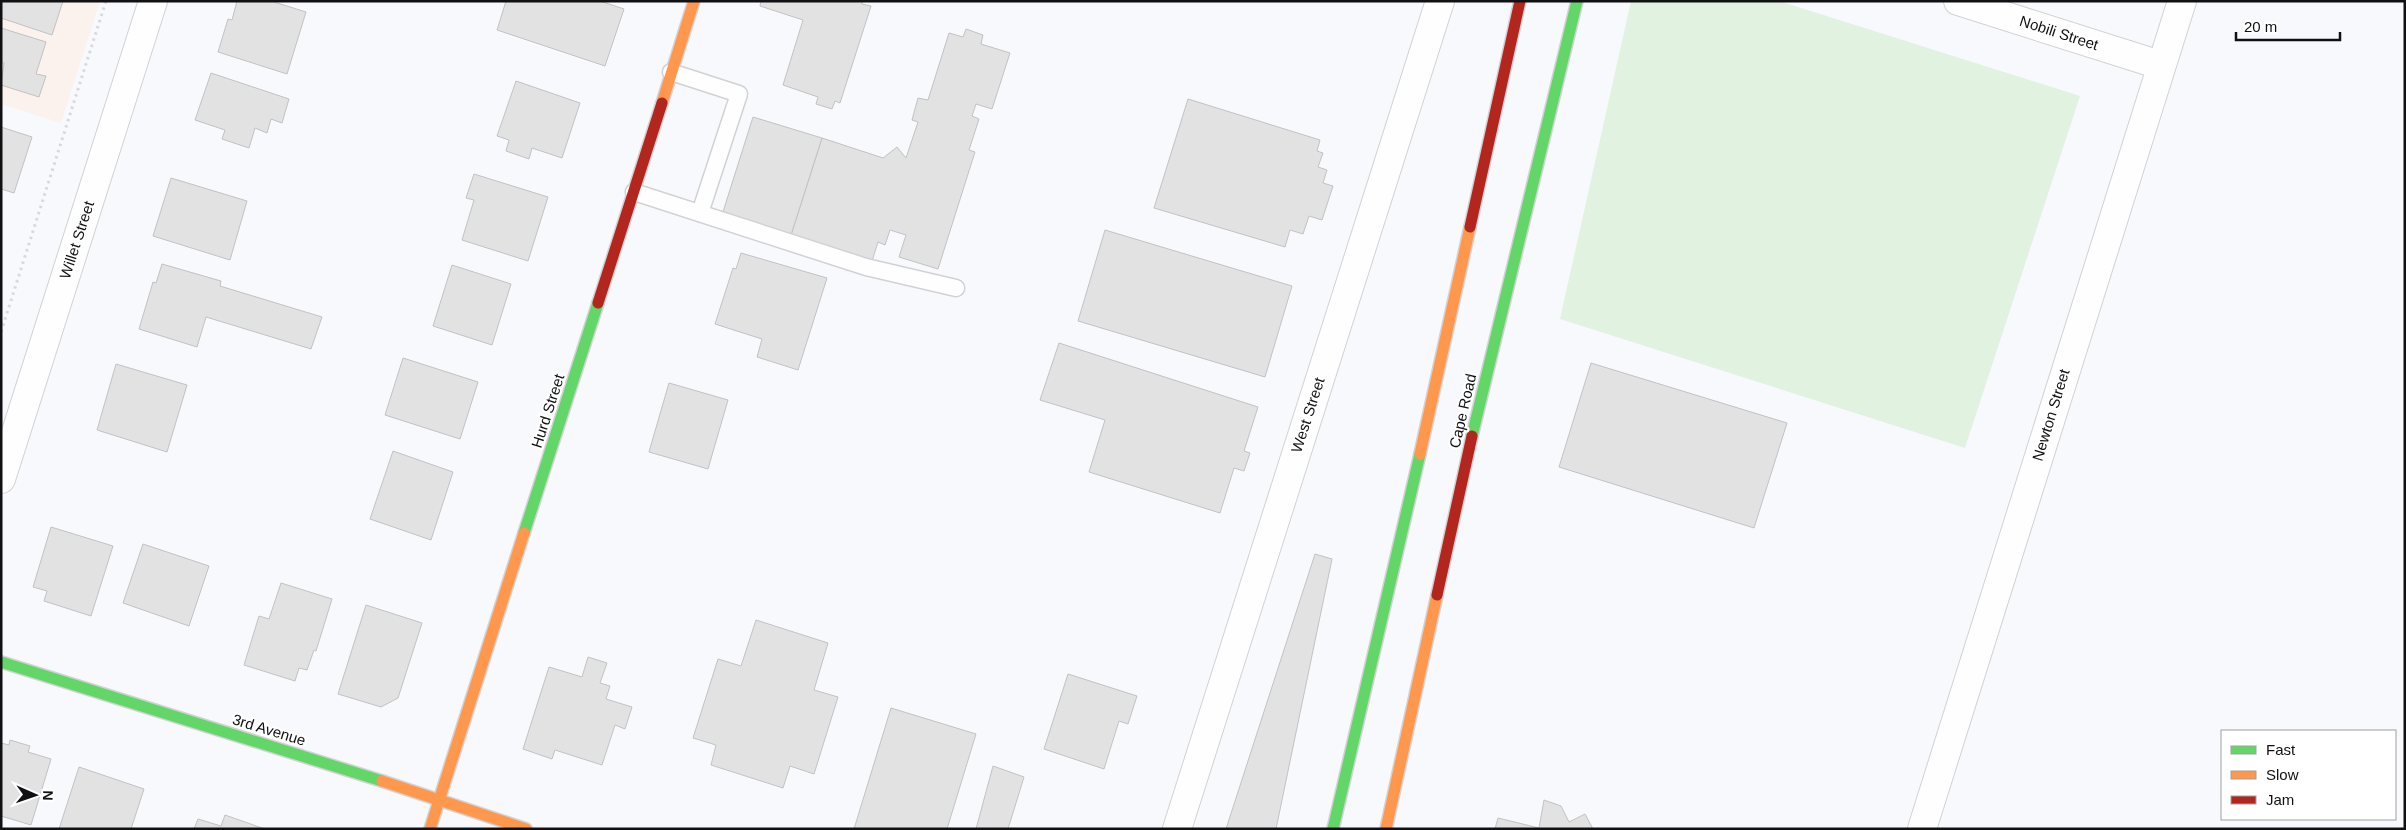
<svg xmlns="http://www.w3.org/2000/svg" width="2406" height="830" viewBox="0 0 2406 830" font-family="Helvetica,sans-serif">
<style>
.education{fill:#fbf1ed}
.green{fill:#e1f2e0}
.building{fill:#e3e2e3;stroke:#c2c1c3}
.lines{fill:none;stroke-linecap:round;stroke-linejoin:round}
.lane-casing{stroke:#d2d2d5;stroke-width:19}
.street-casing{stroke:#d2d2d5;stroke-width:30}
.fast-casing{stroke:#d2d2d5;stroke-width:14}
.slow-casing{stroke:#d2d2d5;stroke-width:14}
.jam-casing{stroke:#d2d2d5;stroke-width:14}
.path{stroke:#d9d9d9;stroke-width:3;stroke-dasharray:2.5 4;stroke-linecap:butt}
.lane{stroke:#fefeff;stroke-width:16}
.street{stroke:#fefeff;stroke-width:28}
.fast{stroke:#63d668;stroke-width:11}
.slow{stroke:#ff974d;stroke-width:11}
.jam{stroke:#b3261e;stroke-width:11}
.labels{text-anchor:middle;stroke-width:4.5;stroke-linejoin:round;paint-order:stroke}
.street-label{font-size:15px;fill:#111114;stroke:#fff}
</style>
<rect width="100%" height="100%" fill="#f8f9fd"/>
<path class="education" d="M 1,1 L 100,1 L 61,123 L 1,104 Z"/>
<path class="green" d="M 1631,1 L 1779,1 L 2080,96 L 1965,448 L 1560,319 Z"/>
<g class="building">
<path d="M 1,1 L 63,1 L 52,35 L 1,18 Z"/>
<path d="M 237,1 L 271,1 L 306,12 L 287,74 L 218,52 L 228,19 L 232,20 Z"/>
<path d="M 506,1 L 600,1 L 624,9 L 605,66 L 497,30 Z"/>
<path d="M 761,1 L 862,1 L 862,4 L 871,6 L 840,103 L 835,101 L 832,109 L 816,104 L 818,97 L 783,85 L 803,20 L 760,6 Z"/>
<path d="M 1,28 L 46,42 L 36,74 L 46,76 L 39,97 L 1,85 L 4,63 L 1,62 Z"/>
<path d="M 966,29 L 983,35 L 981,44 L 1010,53 L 992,109 L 976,104 L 972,116 L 979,119 L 969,150 L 975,152 L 938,269 L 899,257 L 906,235 L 890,230 L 885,245 L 878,242 L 872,261 L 791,235 L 822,138 L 883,158 L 897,147 L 906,158 L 918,122 L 912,120 L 918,98 L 928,100 L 949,33 L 963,37 Z"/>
<path d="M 211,73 L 289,99 L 282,123 L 271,119 L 267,133 L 255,128 L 249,148 L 222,139 L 225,130 L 195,120 Z"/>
<path d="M 516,81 L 580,103 L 562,158 L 532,148 L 529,159 L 506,151 L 509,140 L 497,136 Z"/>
<path d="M 1188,99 L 1320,140 L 1317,151 L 1323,153 L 1318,167 L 1327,170 L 1323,183 L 1333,186 L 1322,220 L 1309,216 L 1303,234 L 1290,230 L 1285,247 L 1154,208 Z"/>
<path d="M 753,117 L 822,138 L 791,235 L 722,215 Z"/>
<path d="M 1,127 L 32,137 L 14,193 L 1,189 Z"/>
<path d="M 474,174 L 548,197 L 528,261 L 462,240 L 474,200 L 466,198 Z"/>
<path d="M 171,178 L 247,201 L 230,260 L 153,236 Z"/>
<path d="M 1105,230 L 1292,286 L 1265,377 L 1078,321 Z"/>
<path d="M 741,253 L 827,278 L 798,370 L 757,357 L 762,339 L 715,324 L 733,268 L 736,269 Z"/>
<path d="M 162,264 L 221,281 L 220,286 L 322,317 L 311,349 L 206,317 L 197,347 L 139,329 L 153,282 L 156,283 Z"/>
<path d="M 452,265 L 511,284 L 492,345 L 433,326 Z"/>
<path d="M 1059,343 L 1258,407 L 1244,451 L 1250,453 L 1244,471 L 1234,468 L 1220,513 L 1089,472 L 1105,420 L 1040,400 Z"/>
<path d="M 403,358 L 478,382 L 460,439 L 385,415 Z"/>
<path d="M 1591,363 L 1787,423 L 1754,528 L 1559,467 Z"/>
<path d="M 116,364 L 187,385 L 167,452 L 97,430 Z"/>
<path d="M 669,383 L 728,400 L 708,469 L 649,452 Z"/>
<path d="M 393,451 L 453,472 L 431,540 L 370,519 Z"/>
<path d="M 51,527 L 113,546 L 91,616 L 44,601 L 47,591 L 33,587 Z"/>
<path d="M 143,544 L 209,566 L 189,626 L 123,603 Z"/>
<path d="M 1315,554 L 1332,559 L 1276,829 L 1226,829 Z"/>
<path d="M 281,583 L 332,599 L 316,651 L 314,650 L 307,670 L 299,668 L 295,681 L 244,665 L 259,616 L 269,619 Z"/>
<path d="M 366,605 L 422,623 L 398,698 L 381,707 L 338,694 Z"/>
<path d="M 756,620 L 828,643 L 814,690 L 838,697 L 814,774 L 790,766 L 783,788 L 711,765 L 716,745 L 693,738 L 718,659 L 741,666 Z"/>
<path d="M 588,657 L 607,663 L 600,683 L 610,686 L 606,699 L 632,707 L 625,729 L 615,725 L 602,765 L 555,750 L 552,759 L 523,749 L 549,667 L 582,677 Z"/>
<path d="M 1068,674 L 1137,696 L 1128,724 L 1119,721 L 1104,769 L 1044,749 Z"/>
<path d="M 891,708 L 976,734 L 947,829 L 854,829 Z"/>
<path d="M 10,740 L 30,746 L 28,752 L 51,759 L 31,825 L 1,816 L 1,743 L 9,745 Z"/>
<path d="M 993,766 L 1024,777 L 1008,829 L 976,829 Z"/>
<path d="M 79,767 L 144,789 L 131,829 L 59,829 Z"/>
<path d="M 1544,800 L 1561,806 L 1569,822 L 1585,814 L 1593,829 L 1495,829 L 1498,818 L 1539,828 Z"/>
<path d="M 225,815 L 262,828 L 262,829 L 194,829 L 198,819 L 221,826 Z"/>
</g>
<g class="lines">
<defs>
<g id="lane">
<path d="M 671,72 L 739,94 L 700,213"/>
<path d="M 634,192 L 866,267 L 956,288"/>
</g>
<g id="street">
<path d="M 1958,1 L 2160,65"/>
<path d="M 1,479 L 153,1"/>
<path d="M 1177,829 L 1440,1"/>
<path d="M 1922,829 L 2182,1"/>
</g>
<g id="fast">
<path d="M 1472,436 L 1577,1"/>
<path d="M 524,533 L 598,303"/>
<path d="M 1,662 L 382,781"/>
<path d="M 1333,829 L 1420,454"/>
</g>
<g id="slow">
<path d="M 662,103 L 694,1"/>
<path d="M 1420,454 L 1470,227"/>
<path d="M 382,781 L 526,829"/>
<path d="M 430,829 L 524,533"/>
<path d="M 1386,829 L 1437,595"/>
</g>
<g id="jam">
<path d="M 1470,227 L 1520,1"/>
<path d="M 598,303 L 662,103"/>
<path d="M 1437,595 L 1472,436"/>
</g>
</defs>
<use href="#lane" class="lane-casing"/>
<use href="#street" class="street-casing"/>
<use href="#fast" class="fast-casing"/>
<use href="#slow" class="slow-casing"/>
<use href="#jam" class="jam-casing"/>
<path class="path" d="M 1,332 L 106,1"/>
<use href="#lane" class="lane"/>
<use href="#street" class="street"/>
<use href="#fast" class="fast"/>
<use href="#slow" class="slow"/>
<use href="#jam" class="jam"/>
</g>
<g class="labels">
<g class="street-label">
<text transform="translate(2059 33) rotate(18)" y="5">Nobili Street</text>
<text transform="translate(77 240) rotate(-72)" y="5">Willet Street</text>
<text transform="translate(548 411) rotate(-72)" y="5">Hurd Street</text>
<text transform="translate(1463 411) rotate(-77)" y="5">Cape Road</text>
<text transform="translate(1308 415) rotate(-72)" y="5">West Street</text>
<text transform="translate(2051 415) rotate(-73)" y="5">Newton Street</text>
<text transform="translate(269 730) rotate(17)" y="5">3rd Avenue</text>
</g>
</g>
<rect width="2406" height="830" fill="none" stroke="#111114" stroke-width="5"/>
<rect x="2221" y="730" width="175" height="90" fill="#ffffff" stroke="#a0a0a1"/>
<rect x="2231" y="746" width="25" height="8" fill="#63d668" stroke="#a0a0a1"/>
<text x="2266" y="755" font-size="15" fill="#111114">Fast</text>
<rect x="2231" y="771" width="25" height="8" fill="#ff974d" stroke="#a0a0a1"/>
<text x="2266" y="780" font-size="15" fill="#111114">Slow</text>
<rect x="2231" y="796" width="25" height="8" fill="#b3261e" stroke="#a0a0a1"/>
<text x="2266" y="805" font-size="15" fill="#111114">Jam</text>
<g transform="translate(35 795) rotate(92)" stroke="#ffffff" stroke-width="4" paint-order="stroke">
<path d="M0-4L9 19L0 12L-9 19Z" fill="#111114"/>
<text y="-8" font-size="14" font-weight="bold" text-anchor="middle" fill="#111114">N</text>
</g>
<path d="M2236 32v8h104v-8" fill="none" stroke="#111114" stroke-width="2.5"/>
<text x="2244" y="32" font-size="15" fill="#111114" stroke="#ffffff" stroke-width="4" paint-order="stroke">20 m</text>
</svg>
